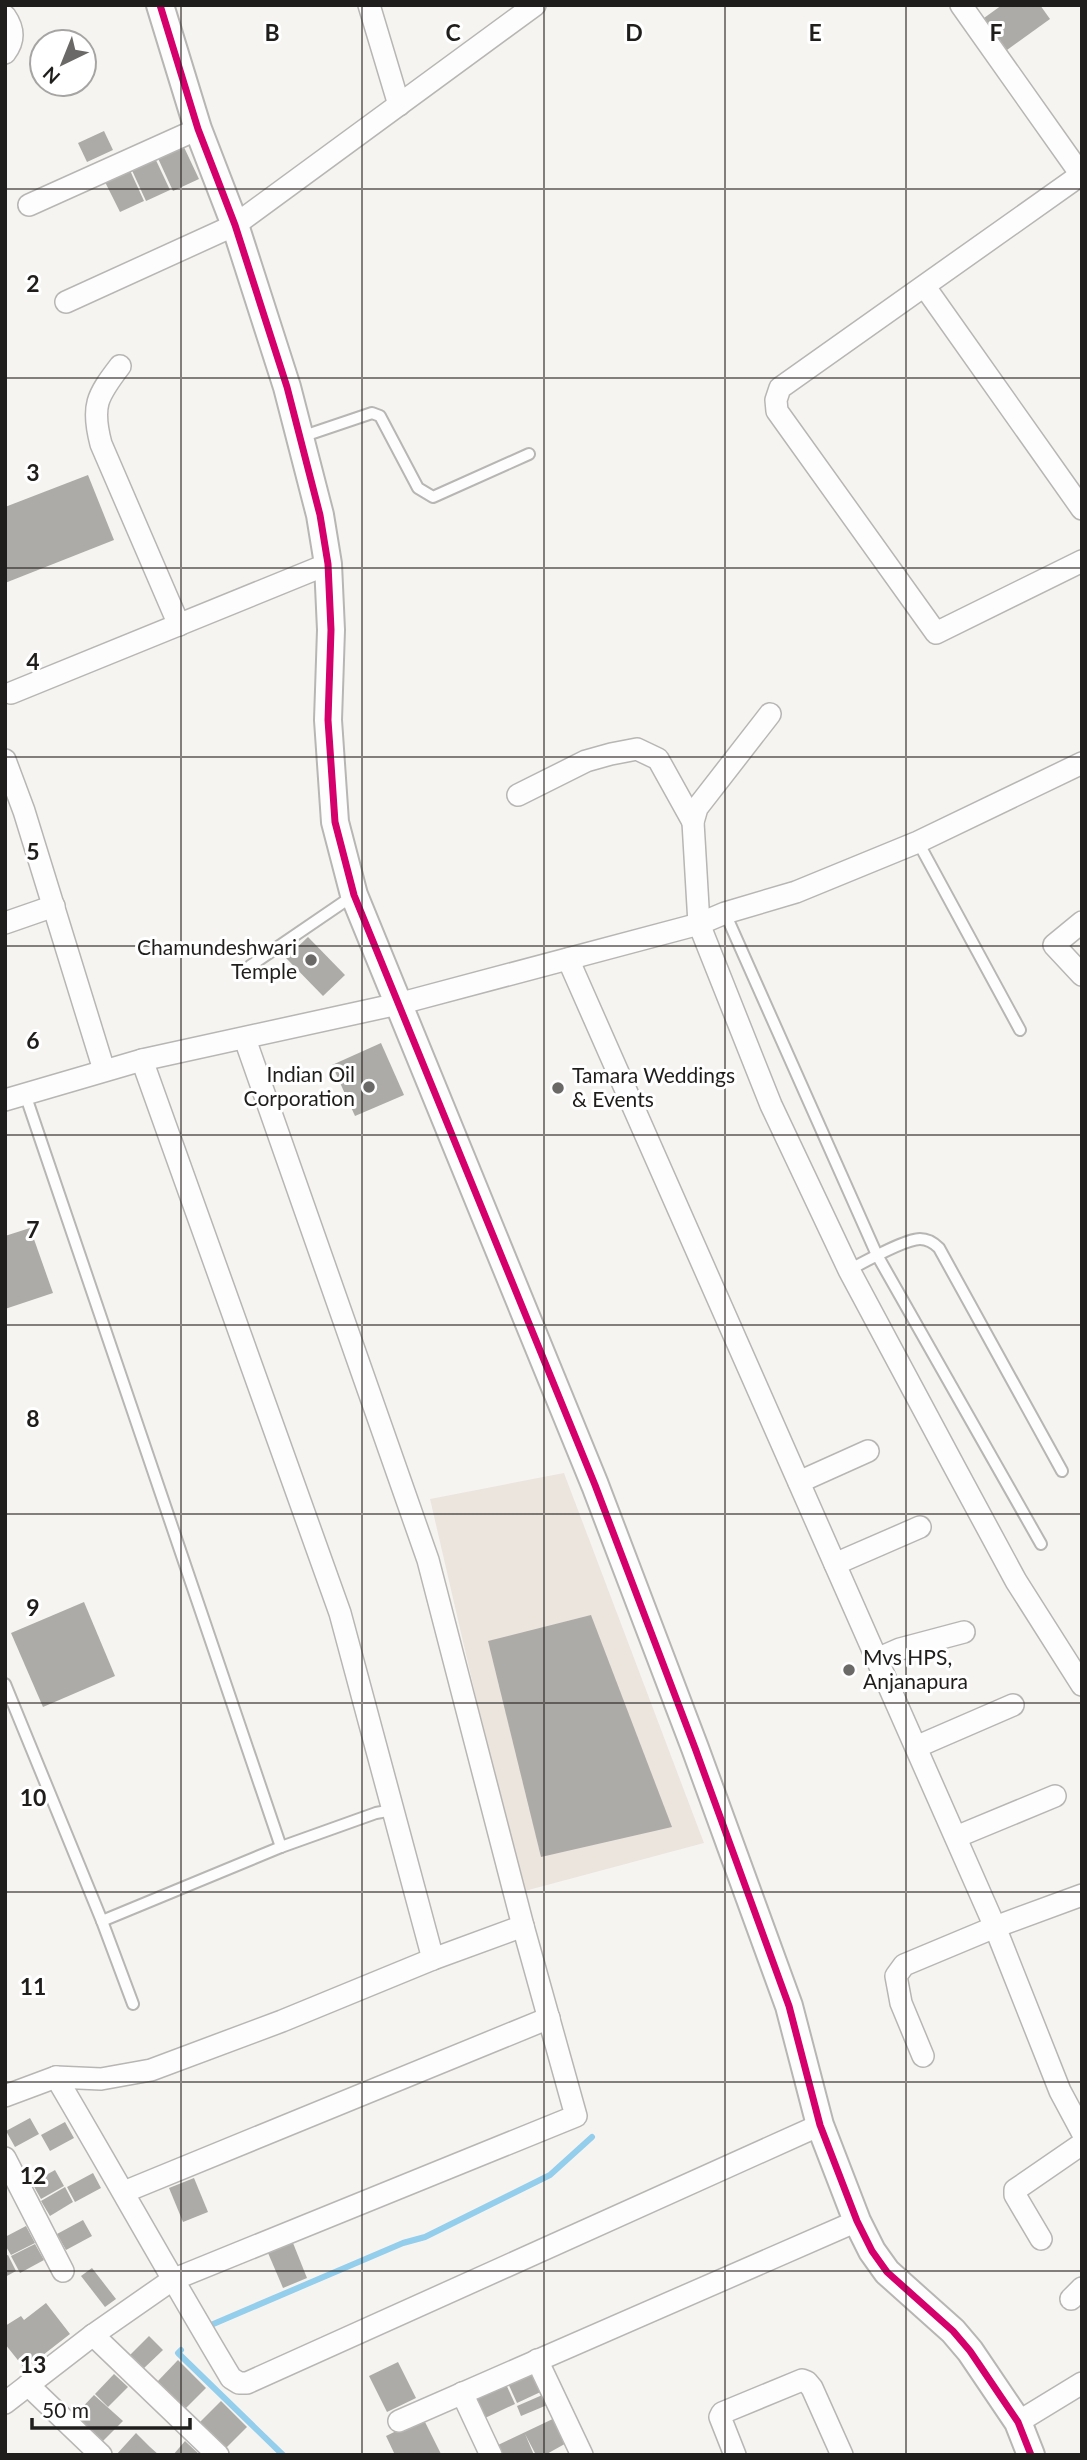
<svg xmlns="http://www.w3.org/2000/svg" width="1087" height="2460" viewBox="0 0 1087 2460" font-family="Lato,sans-serif">
<style>
.built{fill:#ece5dd}
.lines{fill:none;stroke-linecap:round;stroke-linejoin:round}
.stream{stroke:#93ceec;stroke-width:6}
.building{fill:#adaba8}
.service-casing{stroke:#b8b6b4;stroke-width:14}
.minor-casing{stroke:#b8b6b4;stroke-width:24}
.tertiary-casing{stroke:#b8b6b4;stroke-width:30}
.service{stroke:#fefdfd;stroke-width:10}
.minor{stroke:#fefdfd;stroke-width:21}
.tertiary{stroke:#fefdfd;stroke-width:26}
.cycleway-casing{stroke:#fff;stroke-width:11}
.cycleway{stroke:#d6006c;stroke-width:7}
.grid{fill:none;stroke:#201e1c;stroke-width:2;stroke-opacity:0.55}
.poi-dot{fill:#6b6967;stroke:#fff;stroke-width:2.5}
.labels{text-anchor:middle;stroke-width:6;stroke-linejoin:round;paint-order:stroke}
.poi-label{font-size:21px;fill:#201e1c;stroke:#fff;text-anchor:end}
.grid-label{font-size:23px;text-anchor:middle;font-weight:bold;fill:#201e1c;stroke:#fff;stroke-width:6;stroke-linejoin:round;paint-order:stroke}
</style>
<rect width="100%" height="100%" fill="#f6f4f1"/>
<path class="built" d="M 564,1473 L 704,1843 L 521,1892 L 430,1499 Z"/>
<g class="lines">
<g class="stream">
<path d="M 211,2325 L 403,2243 L 425,2237 L 550,2175 L 592,2137"/>
<path d="M 181,2350 L 178,2353 L 283,2455"/>
</g>
</g>
<g class="building">
<path d="M 1002,5 L 1040,5 L 1050,19 L 1007,50 L 984,18 Z"/>
<path d="M 104,131 L 113,150 L 87,162 L 78,143 Z"/>
<path d="M 182,143 L 199,179 L 173,191 L 156,154 Z"/>
<path d="M 154,156 L 170,190 L 146,201 L 130,166 Z"/>
<path d="M 128,166 L 144,201 L 120,212 L 103,178 Z"/>
<path d="M 88,475 L 114,540 L 5,583 L 5,507 Z"/>
<path d="M 308,937 L 345,975 L 323,996 L 286,958 Z"/>
<path d="M 381,1043 L 404,1095 L 355,1116 L 332,1065 Z"/>
<path d="M 30,1228 L 53,1293 L 5,1309 L 5,1236 Z"/>
<path d="M 84,1602 L 115,1676 L 43,1707 L 11,1633 Z"/>
<path d="M 591,1615 L 672,1827 L 541,1857 L 488,1641 Z"/>
<path d="M 30,2118 L 39,2134 L 15,2147 L 6,2131 Z"/>
<path d="M 65,2122 L 74,2138 L 50,2151 L 41,2135 Z"/>
<path d="M 55,2170 L 64,2186 L 41,2199 L 32,2183 Z"/>
<path d="M 93,2173 L 101,2188 L 75,2202 L 67,2187 Z"/>
<path d="M 194,2178 L 208,2212 L 183,2222 L 169,2188 Z"/>
<path d="M 65,2187 L 73,2202 L 50,2216 L 41,2201 Z"/>
<path d="M 83,2220 L 92,2236 L 66,2250 L 57,2234 Z"/>
<path d="M 26,2226 L 35,2243 L 11,2255 L 5,2245 L 5,2237 Z"/>
<path d="M 293,2243 L 307,2278 L 283,2288 L 268,2253 Z"/>
<path d="M 35,2244 L 44,2260 L 20,2273 L 11,2256 Z"/>
<path d="M 8,2255 L 16,2271 L 5,2277 L 5,2256 Z"/>
<path d="M 92,2268 L 116,2299 L 105,2307 L 81,2276 Z"/>
<path d="M 46,2303 L 70,2334 L 25,2369 L 5,2344 L 5,2326 L 21,2316 L 24,2320 Z"/>
<path d="M 149,2336 L 163,2350 L 142,2370 L 129,2356 Z"/>
<path d="M 178,2360 L 206,2388 L 185,2409 L 157,2382 Z"/>
<path d="M 398,2362 L 416,2398 L 387,2412 L 369,2376 Z"/>
<path d="M 537,2367 L 547,2389 L 517,2403 L 507,2381 Z"/>
<path d="M 114,2374 L 128,2387 L 108,2407 L 95,2394 Z"/>
<path d="M 505,2382 L 515,2404 L 485,2418 L 474,2397 Z"/>
<path d="M 547,2393 L 552,2403 L 521,2416 L 517,2406 Z"/>
<path d="M 94,2395 L 123,2421 L 103,2441 L 75,2415 Z"/>
<path d="M 221,2401 L 247,2427 L 226,2448 L 200,2422 Z"/>
<path d="M 559,2416 L 570,2441 L 545,2455 L 536,2455 L 525,2434 L 534,2455 L 503,2455 L 498,2445 Z"/>
<path d="M 423,2418 L 441,2454 L 395,2455 L 386,2436 Z"/>
<path d="M 136,2433 L 150,2447 L 159,2455 L 116,2455 Z"/>
<path d="M 185,2441 L 200,2455 L 173,2455 Z"/>
</g>
<g class="lines">
<defs>
<g id="service">
<path d="M 301,437 L 372,413 L 380,416 L 418,488 L 433,497 L 529,454"/>
<path d="M 918,842 L 1020,1030"/>
<path d="M 725,913 L 877,1255 L 1041,1544"/>
<path d="M 250,966 L 354,895"/>
<path d="M 25,1094 L 281,1847"/>
<path d="M 849,1270 C 864,1262 905,1239 920,1239 C 928,1239 934,1243 939,1248 L 1062,1471"/>
<path d="M 5,1684 L 102,1921 L 133,2004"/>
<path d="M 102,1921 L 281,1847 L 376,1813 L 393,1810"/>
</g>
<g id="minor">
<path d="M 369,5 L 399,105"/>
<path d="M 961,5 L 1082,176"/>
<path d="M 5,16 C 14,29 15,40 5,53"/>
<path d="M 1082,174 L 780,388 L 776,400 L 777,411 L 936,633 L 1082,561"/>
<path d="M 29,205 L 198,129"/>
<path d="M 925,287 L 1082,509"/>
<path d="M 66,302 L 235,225 L 535,5"/>
<path d="M 120,366 C 97,396 91,406 101,444 L 179,625"/>
<path d="M 11,693 L 328,564"/>
<path d="M 770,714 L 697,808 L 693,822 L 699,924 L 771,1105 L 849,1270 L 955,1468 L 1016,1581 L 1082,1685"/>
<path d="M 5,760 L 24,811 L 104,1070"/>
<path d="M 518,795 L 586,761 L 611,754 L 637,749 L 658,759 L 693,822"/>
<path d="M 1082,922 L 1054,945 L 1082,975"/>
<path d="M 5,923 L 54,906"/>
<path d="M 568,959 L 995,1927 L 904,1965 L 896,1976 L 901,2003 L 923,2056"/>
<path d="M 142,1060 L 340,1613 L 433,1959"/>
<path d="M 5,1100 L 142,1060 L 398,1004 L 699,924 L 725,913 L 796,892 L 918,842 L 1082,763"/>
<path d="M 799,1482 L 868,1451"/>
<path d="M 835,1564 L 920,1527"/>
<path d="M 877,1659 L 900,1649 L 964,1632"/>
<path d="M 916,1747 L 1013,1705"/>
<path d="M 956,1837 L 1055,1796"/>
<path d="M 1082,1895 L 995,1927 L 1060,2091 L 1082,2132"/>
<path d="M 56,2077 C 115,2177 171,2278 231,2378 L 239,2383 L 247,2383 L 820,2125"/>
<path d="M 5,2096 L 56,2077 L 101,2079 L 151,2070 L 282,2021 L 433,1959 L 523,1926"/>
<path d="M 5,2158 L 63,2271"/>
<path d="M 124,2192 L 549,2018"/>
<path d="M 1041,2239 L 1015,2195 L 1015,2190 L 1082,2144"/>
<path d="M 1071,2299 L 1082,2288"/>
<path d="M 93,2335 L 218,2455"/>
<path d="M 537,2360 L 582,2455"/>
<path d="M 28,2385 L 101,2455"/>
<path d="M 462,2393 L 491,2455"/>
<path d="M 5,2403 L 93,2335 L 172,2280 L 576,2116 L 523,1926 L 428,1560 L 245,1039"/>
<path d="M 399,2421 L 857,2221"/>
<path d="M 1018,2422 L 1082,2383"/>
<path d="M 735,2455 L 720,2417 L 722,2413 L 802,2380 L 807,2382 L 812,2388 L 842,2455"/>
</g>
<path id="tertiary" d="M 160,5 L 198,129 L 235,225 L 287,387 L 320,515 L 328,564 L 331,630 L 328,720 L 335,822 L 354,895 L 595,1485 L 695,1748 L 789,2006 L 820,2125 L 857,2221 L 872,2251 L 887,2272 L 953,2331 L 970,2351 L 1018,2422 L 1031,2455"/>
</defs>
<use href="#service" class="service-casing"/>
<use href="#minor" class="minor-casing"/>
<use href="#tertiary" class="tertiary-casing"/>
<use href="#service" class="service"/>
<use href="#minor" class="minor"/>
<use href="#tertiary" class="tertiary"/>
<defs>
<path id="cycleway" d="M 160,5 L 198,129 L 235,225 L 287,387 L 320,515 L 328,564 L 331,630 L 328,720 L 335,822 L 354,895 L 595,1485 L 695,1748 L 789,2006 L 820,2125 L 857,2221 L 872,2251 L 887,2272 L 953,2331 L 970,2351 L 1018,2422 L 1031,2455"/>
</defs>
<use href="#cycleway" class="cycleway-casing"/>
<use href="#cycleway" class="cycleway"/>
</g>
<path class="grid" d="M 181,5 L 181,2455M 362,5 L 362,2455M 544,5 L 544,2455M 725,5 L 725,2455M 906,5 L 906,2455M 5,189 L 1082,189M 5,378 L 1082,378M 5,568 L 1082,568M 5,757 L 1082,757M 5,946 L 1082,946M 5,1135 L 1082,1135M 5,1325 L 1082,1325M 5,1514 L 1082,1514M 5,1703 L 1082,1703M 5,1892 L 1082,1892M 5,2082 L 1082,2082M 5,2271 L 1082,2271"/>
<g class="poi-dot">
<circle cx="311" cy="960" r="7"/>
<circle cx="369" cy="1087" r="7"/>
<circle cx="558" cy="1088" r="7"/>
<circle cx="849" cy="1670" r="7"/>
</g>
<g class="labels">
<g class="poi-label">
<text x="297" y="955">Chamundeshwari<tspan x="297" dy="24">Temple</tspan></text>
<text x="355" y="1082">Indian Oil<tspan x="355" dy="24">Corporation</tspan></text>
<text x="572" y="1083" text-anchor="start">Tamara Weddings<tspan x="572" dy="24">&amp; Events</tspan></text>
<text x="863" y="1665" text-anchor="start">Mvs HPS,<tspan x="863" dy="24">Anjanapura</tspan></text>
</g>
</g>
<g class="grid-label">
<text x="272" y="41">B</text>
<text x="453" y="41">C</text>
<text x="634" y="41">D</text>
<text x="815" y="41">E</text>
<text x="996" y="41">F</text>
<text x="33" y="292">2</text>
<text x="33" y="481">3</text>
<text x="33" y="670">4</text>
<text x="33" y="860">5</text>
<text x="33" y="1049">6</text>
<text x="33" y="1238">7</text>
<text x="33" y="1427">8</text>
<text x="33" y="1616">9</text>
<text x="33" y="1806">10</text>
<text x="33" y="1995">11</text>
<text x="33" y="2184">12</text>
<text x="33" y="2373">13</text>
</g>
<rect width="1087" height="2460" fill="none" stroke="#201e1c" stroke-width="14"/>
<g transform="translate(63 63) rotate(223)"><circle r="33" fill="#ffffff" stroke="#a6a5a4" stroke-width="2"/>
<path d="M0-5L12 26L0 18L-12 26Z" fill="#6b6967"/>
<text y="-10" font-size="19" font-weight="bold" text-anchor="middle" fill="#201e1c">N</text>
</g>
<path d="M32 2418v10h158v-10" fill="none" stroke="#201e1c" stroke-width="3.5"/>
<text x="42" y="2418" font-size="21" fill="#201e1c" stroke="#ffffff" stroke-width="5" paint-order="stroke">50 m</text>
</svg>
